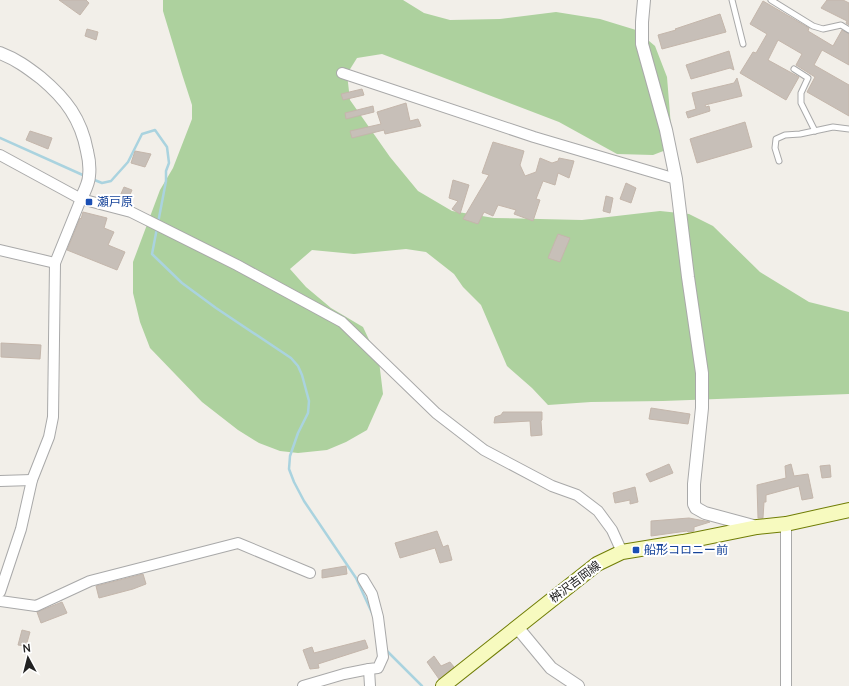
<svg xmlns="http://www.w3.org/2000/svg" width="849" height="686" viewBox="0 0 849 686" font-family="Manrope,'Noto Sans JP',sans-serif">
<style>
.forest{fill:#add19e}
.lines{fill:none;stroke-linecap:round;stroke-linejoin:round}
.stream{stroke:#aad3df;stroke-width:2.5}
.building{fill:#c7bfb8;stroke:#c4b6ab}
.service-casing{stroke:#a9a9a9;stroke-width:7}
.minor-casing{stroke:#a9a9a9;stroke-width:12}
.tertiary-casing{stroke:#a9a9a9;stroke-width:14}
.secondary-casing{stroke:#707d05;stroke-width:16}
.service{stroke:#fff;stroke-width:5}
.minor{stroke:#fff;stroke-width:10}
.tertiary{stroke:#fff;stroke-width:12}
.secondary{stroke:#f7fabf;stroke-width:14}
.transit-dot{fill:#1a4fb4;stroke:#fff;stroke-width:1.5}
.labels{text-anchor:middle;stroke-width:4;stroke-linejoin:round;paint-order:stroke}
.transit-label{font-size:12px;fill:#164399;stroke:#fff;text-anchor:start}
.street-label{font-size:12px;fill:#222;stroke:#fff}
</style>
<rect width="100%" height="100%" fill="#f2efe9"/>
<path class="forest" d="M 163,0 L 403,0 L 424,13 L 450,20 L 500,19 L 556,12 L 600,19 L 636,30 L 655,46 L 667,77 L 672,139 L 666,150 L 653,155 L 617,154 L 559,122 L 382,54 L 357,58 L 347,74 L 350,100 L 390,157 L 418,191 L 452,211 L 494,218 L 582,220 L 660,211 L 689,214 L 713,226 L 760,272 L 809,302 L 849,312 L 849,394 L 663,401 L 591,402 L 548,405 L 532,388 L 507,366 L 481,305 L 463,287 L 454,274 L 426,252 L 406,249 L 354,254 L 312,250 L 290,269 L 306,287 L 331,308 L 363,327 L 379,361 L 383,394 L 367,430 L 346,442 L 327,450 L 298,453 L 280,451 L 259,443 L 238,430 L 202,402 L 150,348 L 140,322 L 133,293 L 133,262 L 160,190 L 173,168 L 192,119 L 192,105 L 182,74 L 163,11 Z"/>
<g class="lines">
<g class="stream">
<path d="M 0,138 L 85,176"/>
<path d="M 92,179 L 102,183 L 111,181 L 128,162 L 142,134 L 155,130 L 167,147 L 169,163 L 166,171 L 166,181 L 158,223"/>
<path d="M 157,228 L 152,254 L 182,283 L 216,308 L 291,358 L 298,366 L 302,375 L 309,401 L 308,413 L 298,433 L 290,456 L 289,469 L 294,482 L 304,501 L 356,578 L 373,615"/>
<path d="M 386,650 L 422,686"/>
</g>
</g>
<g class="building">
<path d="M 59,0 L 86,0 L 89,3 L 80,15 Z"/>
<path d="M 827,0 L 843,0 L 849,3 L 849,25 L 846,23 L 847,21 L 821,8 Z"/>
<path d="M 763,1 L 809,28 L 808,31 L 833,46 L 842,30 L 849,34 L 849,65 L 822,50 L 814,65 L 849,85 L 849,116 L 807,92 L 815,77 L 796,65 L 802,54 L 778,40 L 768,60 L 799,77 L 786,100 L 740,73 L 753,52 L 756,53 L 767,34 L 750,24 Z"/>
<path d="M 720,14 L 726,32 L 662,49 L 658,35 L 676,30 L 675,29 Z"/>
<path d="M 87,29 L 98,32 L 96,40 L 85,36 Z"/>
<path d="M 729,51 L 734,70 L 730,68 L 691,79 L 686,65 Z"/>
<path d="M 737,78 L 742,96 L 705,105 L 706,107 L 709,106 L 710,111 L 688,118 L 686,112 L 696,109 L 692,93 L 734,83 Z"/>
<path d="M 362,89 L 364,95 L 343,100 L 341,94 Z"/>
<path d="M 406,103 L 410,121 L 418,119 L 421,126 L 385,134 L 384,130 L 352,138 L 350,131 L 381,124 L 377,112 Z"/>
<path d="M 373,106 L 374,112 L 346,119 L 345,113 Z"/>
<path d="M 745,122 L 752,147 L 697,163 L 690,139 Z"/>
<path d="M 30,131 L 52,138 L 48,149 L 26,140 Z"/>
<path d="M 493,142 L 524,151 L 520,165 L 525,176 L 536,172 L 540,158 L 552,163 L 558,161 L 559,158 L 574,161 L 569,178 L 558,173 L 555,185 L 543,181 L 536,199 L 540,200 L 533,221 L 514,214 L 516,210 L 498,205 L 493,216 L 484,212 L 478,224 L 463,219 L 489,175 L 482,173 Z"/>
<path d="M 135,151 L 151,154 L 145,167 L 131,163 Z"/>
<path d="M 453,180 L 469,185 L 460,214 L 452,209 L 458,201 L 449,198 Z"/>
<path d="M 626,183 L 636,188 L 631,203 L 620,199 Z"/>
<path d="M 124,187 L 132,190 L 128,199 L 120,196 Z"/>
<path d="M 606,196 L 613,198 L 610,213 L 603,211 Z"/>
<path d="M 83,212 L 107,218 L 104,228 L 114,232 L 108,245 L 125,252 L 117,270 L 67,250 L 80,218 L 81,219 Z"/>
<path d="M 558,234 L 570,238 L 560,262 L 548,258 Z"/>
<path d="M 1,343 L 41,345 L 40,359 L 1,357 Z"/>
<path d="M 651,408 L 690,414 L 688,424 L 649,419 Z"/>
<path d="M 503,412 L 542,412 L 542,420 L 541,421 L 542,435 L 531,436 L 530,421 L 494,423 L 495,417 L 501,415 Z"/>
<path d="M 669,464 L 673,473 L 650,482 L 646,474 Z"/>
<path d="M 791,464 L 794,476 L 808,474 L 813,498 L 802,500 L 799,486 L 766,495 L 766,502 L 764,502 L 763,518 L 758,518 L 757,485 L 786,478 L 785,466 Z"/>
<path d="M 830,465 L 831,477 L 822,478 L 820,466 Z"/>
<path d="M 635,487 L 638,502 L 630,504 L 630,500 L 615,503 L 613,493 Z"/>
<path d="M 689,518 L 710,522 L 694,527 L 694,531 L 688,532 L 687,531 L 651,536 L 651,521 Z"/>
<path d="M 437,531 L 443,547 L 448,545 L 452,560 L 440,563 L 435,548 L 400,558 L 395,543 Z"/>
<path d="M 346,566 L 347,574 L 322,578 L 322,570 Z"/>
<path d="M 143,574 L 146,584 L 133,589 L 99,598 L 96,586 Z"/>
<path d="M 62,602 L 67,613 L 41,623 L 37,612 Z"/>
<path d="M 22,630 L 30,632 L 26,646 L 18,645 Z"/>
<path d="M 365,640 L 368,648 L 318,664 L 319,668 L 310,669 L 303,650 L 312,647 L 314,653 Z"/>
<path d="M 434,656 L 441,666 L 450,662 L 454,667 L 439,679 L 427,662 Z"/>
</g>
<g class="lines">
<defs>
<g id="service">
<path d="M 732,0 L 743,44"/>
<path d="M 771,0 L 813,26 L 823,29 L 841,25 L 849,30"/>
<path d="M 794,69 L 808,78 L 801,93 L 801,103 L 815,131"/>
<path d="M 779,161 L 775,148 L 776,139 L 785,135 L 800,134 L 833,127 L 849,129"/>
</g>
<g id="minor">
<path d="M 342,73 L 534,137 L 676,179"/>
<path d="M 0,155 L 81,199 L 131,212 L 237,265 L 342,322 L 436,413 L 484,450 L 552,486 L 577,495 L 598,511 L 612,530 L 622,552"/>
<path d="M 0,250 L 55,263"/>
<path d="M 0,481 L 32,480"/>
<path d="M 786,524 L 786,686"/>
<path d="M 363,579 L 372,594 L 378,617 L 383,657 L 378,668 L 369,669"/>
<path d="M 0,592 L 21,529 L 32,480 L 49,437 L 53,417 L 55,263 L 81,199"/>
<path d="M 0,601 L 36,606 L 90,581 L 238,543 L 310,573"/>
<path d="M 303,686 L 344,674 L 369,669 L 370,686"/>
</g>
<g id="tertiary">
<path d="M 644,0 L 642,22 L 642,44 L 666,130 L 676,179 L 688,277 L 702,373 L 702,408 L 694,484 L 694,504 L 696,508 L 705,513 L 757,527"/>
<path d="M 0,53 C 16,59 28,68 41,78 C 66,99 81,119 87,151 C 89,159 90,168 89,176 C 89,183 84,192 81,199"/>
<path d="M 517,627 L 551,668 L 578,686"/>
</g>
<path id="secondary" d="M 443,686 L 597,564 L 622,552 L 683,542 L 757,527 L 786,524 L 849,510"/>
</defs>
<use href="#service" class="service-casing"/>
<use href="#minor" class="minor-casing"/>
<use href="#tertiary" class="tertiary-casing"/>
<use href="#secondary" class="secondary-casing"/>
<use href="#service" class="service"/>
<use href="#minor" class="minor"/>
<use href="#tertiary" class="tertiary"/>
<use href="#secondary" class="secondary"/>
</g>
<g class="transit-dot">
<rect x="85" y="198" width="8" height="8" rx="2"/>
<rect x="632" y="546" width="8" height="8" rx="2"/>
</g>
<g class="labels">
<g class="transit-label">
<text x="97" y="206">瀬戸原</text>
<text x="644" y="554">船形コロニー前</text>
</g>
<g class="street-label">
<text transform="translate(575 582) rotate(-37)" y="4">桝沢吉岡線</text>
</g>
</g>
<g transform="translate(28 658) rotate(353)" stroke="#ffffff" stroke-width="3" paint-order="stroke">
<path d="M0-3L7 15L0 10L-7 15Z" fill="#222222"/>
<text y="-6" font-size="11" font-weight="bold" text-anchor="middle" fill="#222222">N</text>
</g>
</svg>
